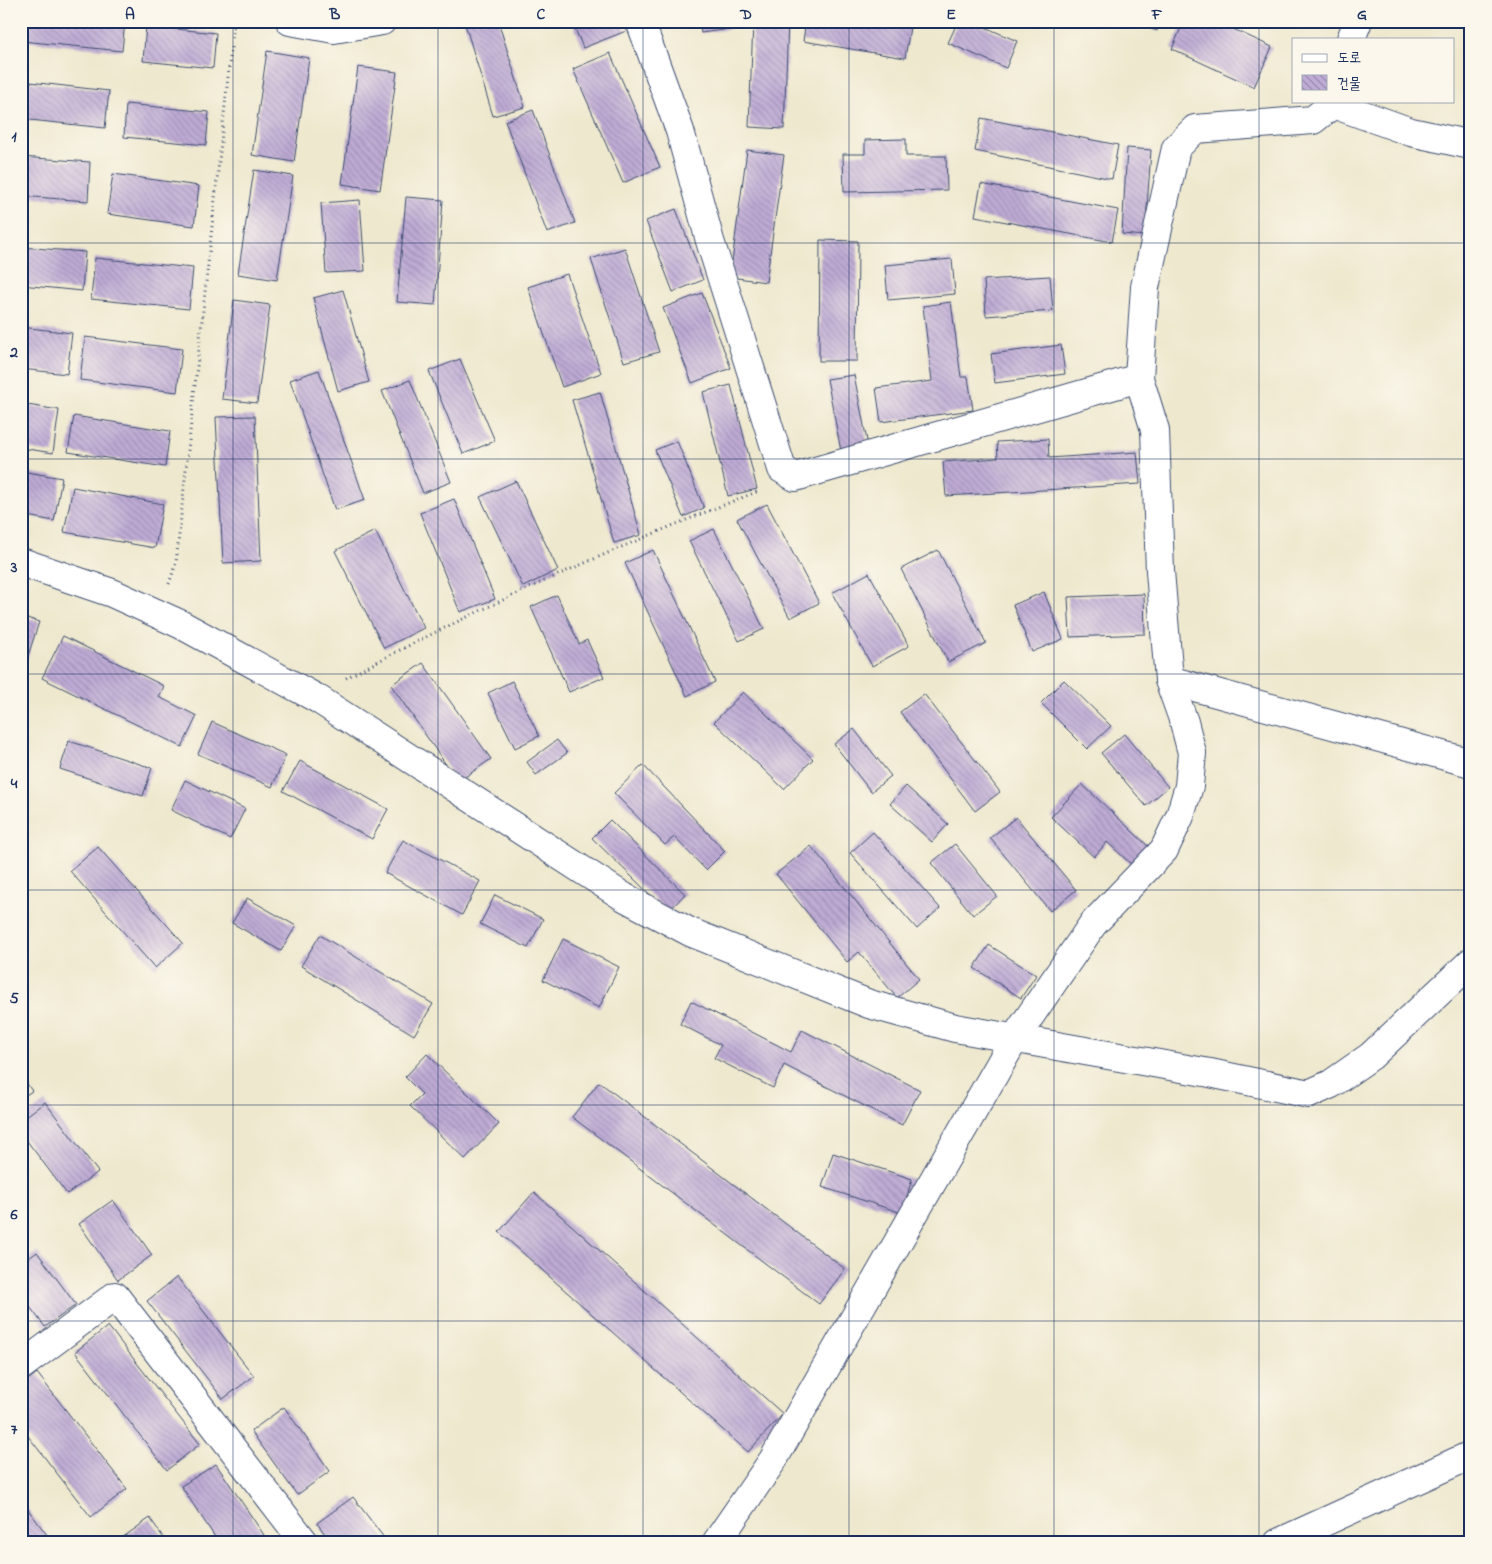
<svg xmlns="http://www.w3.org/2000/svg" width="1492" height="1564" viewBox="0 0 1492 1564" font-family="'Indie Flower','Poor Story',sans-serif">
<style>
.building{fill:url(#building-back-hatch)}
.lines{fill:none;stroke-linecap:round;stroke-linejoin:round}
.street-casing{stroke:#3b4b6f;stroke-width:30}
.path{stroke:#3b4b6f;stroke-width:3;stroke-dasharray:1 4;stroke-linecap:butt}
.street{stroke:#fff;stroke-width:28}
.grid{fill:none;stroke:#1b2f5e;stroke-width:1;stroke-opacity:0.55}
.neatline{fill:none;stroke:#1b2f5e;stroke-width:2}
.grid-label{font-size:16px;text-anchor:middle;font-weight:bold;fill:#1b2f5e}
</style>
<defs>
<pattern id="building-back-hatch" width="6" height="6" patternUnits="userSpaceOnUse" patternTransform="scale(1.25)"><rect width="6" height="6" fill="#bfabd5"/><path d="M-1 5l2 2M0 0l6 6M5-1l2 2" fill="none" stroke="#9a8cb0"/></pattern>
</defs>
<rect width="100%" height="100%" fill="#fbf7ec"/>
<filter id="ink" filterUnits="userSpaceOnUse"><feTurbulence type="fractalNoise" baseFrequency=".02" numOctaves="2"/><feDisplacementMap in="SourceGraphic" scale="10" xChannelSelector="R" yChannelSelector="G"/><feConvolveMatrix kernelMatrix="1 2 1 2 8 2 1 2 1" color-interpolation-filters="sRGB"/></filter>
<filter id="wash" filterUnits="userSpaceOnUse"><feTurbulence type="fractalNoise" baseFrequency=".0096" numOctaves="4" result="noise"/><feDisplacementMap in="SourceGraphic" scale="20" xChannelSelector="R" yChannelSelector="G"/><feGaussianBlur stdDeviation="1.12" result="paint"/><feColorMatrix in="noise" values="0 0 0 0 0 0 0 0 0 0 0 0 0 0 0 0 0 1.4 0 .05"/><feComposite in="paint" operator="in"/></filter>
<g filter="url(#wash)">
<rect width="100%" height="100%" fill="#eee8ce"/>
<g id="blocks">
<g class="building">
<path d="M 24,21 L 125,21 L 122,51 L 22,41 Z"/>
<path d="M 464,21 L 498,21 L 525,107 L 493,116 Z"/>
<path d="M 572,21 L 622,21 L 626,31 L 583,48 Z"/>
<path d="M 699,21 L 729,21 L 730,29 L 701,33 Z"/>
<path d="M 753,21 L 788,21 L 784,129 L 749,127 Z"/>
<path d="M 806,21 L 911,21 L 905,58 L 803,41 Z"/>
<path d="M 958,21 L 971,21 L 1017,41 L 1006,68 L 948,43 Z"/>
<path d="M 1133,21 L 1161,21 L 1157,31 Z"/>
<path d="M 1184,21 L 1216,21 L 1272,47 L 1254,87 L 1172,49 Z"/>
<path d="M 146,26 L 216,33 L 213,68 L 143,61 Z"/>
<path d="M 267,51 L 309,58 L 294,162 L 252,155 Z"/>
<path d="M 610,53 L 660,167 L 623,183 L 573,69 Z"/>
<path d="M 358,67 L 397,72 L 380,190 L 342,184 Z"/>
<path d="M 21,81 L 109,91 L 105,128 L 21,119 Z"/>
<path d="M 126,104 L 209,112 L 206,145 L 124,137 Z"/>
<path d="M 533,110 L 575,223 L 547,233 L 505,121 Z"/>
<path d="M 981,118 L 1118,145 L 1112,179 L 975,151 Z"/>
<path d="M 906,139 L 906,156 L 946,156 L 947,190 L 844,192 L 843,154 L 865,154 L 865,140 Z"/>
<path d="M 1127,148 L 1151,150 L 1145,236 L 1122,234 Z"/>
<path d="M 747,150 L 784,155 L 766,282 L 730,277 Z"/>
<path d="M 21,157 L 90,162 L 88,201 L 21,196 Z"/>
<path d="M 254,170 L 293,176 L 277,280 L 238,274 Z"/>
<path d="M 113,174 L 199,186 L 194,226 L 107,214 Z"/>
<path d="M 981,184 L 1118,210 L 1112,242 L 975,216 Z"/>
<path d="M 406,197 L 443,200 L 435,305 L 397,302 Z"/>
<path d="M 360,200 L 365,271 L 326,273 L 321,203 Z"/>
<path d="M 676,209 L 703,280 L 673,292 L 646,221 Z"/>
<path d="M 820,240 L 858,241 L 857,361 L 819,361 Z"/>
<path d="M 21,247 L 85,252 L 82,291 L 21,285 Z"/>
<path d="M 625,248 L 659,352 L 624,362 L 591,259 Z"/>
<path d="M 95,258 L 193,268 L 189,309 L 91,299 Z"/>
<path d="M 952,259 L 955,294 L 888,300 L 885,265 Z"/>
<path d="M 567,274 L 601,373 L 562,387 L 528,287 Z"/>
<path d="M 1050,276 L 1053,311 L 986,316 L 984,280 Z"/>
<path d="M 343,290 L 369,382 L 338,391 L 313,298 Z"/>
<path d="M 702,293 L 731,368 L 692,383 L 663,308 Z"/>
<path d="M 234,300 L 270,305 L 257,403 L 222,399 Z"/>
<path d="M 951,302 L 961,377 L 968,377 L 973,410 L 881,422 L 876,388 L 932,381 L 923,306 Z"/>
<path d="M 21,327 L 72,333 L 67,374 L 21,369 Z"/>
<path d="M 85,337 L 182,349 L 177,392 L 80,380 Z"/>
<path d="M 1061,345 L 1065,374 L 995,383 L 991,354 Z"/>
<path d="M 460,359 L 495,441 L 463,454 L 429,371 Z"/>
<path d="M 319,370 L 365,500 L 335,510 L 290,380 Z"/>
<path d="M 854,375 L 868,446 L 841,451 L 827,379 Z"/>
<path d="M 410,380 L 451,482 L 423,493 L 382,391 Z"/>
<path d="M 731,385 L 757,489 L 728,496 L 703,392 Z"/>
<path d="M 600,392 L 641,535 L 614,543 L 572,400 Z"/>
<path d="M 21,404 L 59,410 L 53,453 L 21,448 Z"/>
<path d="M 74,416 L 170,431 L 165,467 L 68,452 Z"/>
<path d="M 255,416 L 261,561 L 223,563 L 216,417 Z"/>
<path d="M 1048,439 L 1049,458 L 1137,452 L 1140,484 L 946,496 L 943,462 L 998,458 L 997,442 Z"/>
<path d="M 677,441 L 704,508 L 683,517 L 655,450 Z"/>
<path d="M 21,471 L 62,478 L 54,521 L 21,515 Z"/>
<path d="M 516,481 L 558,570 L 523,587 L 480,497 Z"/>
<path d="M 73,487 L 163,504 L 155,548 L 64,532 Z"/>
<path d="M 454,499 L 495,599 L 460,612 L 420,513 Z"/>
<path d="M 767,504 L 819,603 L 790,618 L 737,519 Z"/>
<path d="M 714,529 L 764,629 L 739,641 L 689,541 Z"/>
<path d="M 375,531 L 424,628 L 384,648 L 335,551 Z"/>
<path d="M 653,550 L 715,682 L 687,696 L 625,563 Z"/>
<path d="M 938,550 L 986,643 L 948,662 L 901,569 Z"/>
<path d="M 869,573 L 909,646 L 872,666 L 832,593 Z"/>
<path d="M 1044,592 L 1063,639 L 1032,652 L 1013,605 Z"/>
<path d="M 1144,594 L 1145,634 L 1070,637 L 1068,597 Z"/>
<path d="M 557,595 L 579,644 L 587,640 L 604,677 L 569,692 L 531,607 Z"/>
<path d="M 21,616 L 39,622 L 25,665 L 21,664 Z"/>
<path d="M 63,636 L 164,686 L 159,697 L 197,716 L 182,747 L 42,678 Z"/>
<path d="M 423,663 L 491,759 L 458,782 L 391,685 Z"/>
<path d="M 1064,680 L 1111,726 L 1087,749 L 1041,703 Z"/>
<path d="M 512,681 L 539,736 L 515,748 L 488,693 Z"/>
<path d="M 743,692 L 813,759 L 784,789 L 714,722 Z"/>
<path d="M 924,694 L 1000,792 L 975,811 L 900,712 Z"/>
<path d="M 212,722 L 286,755 L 272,787 L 198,754 Z"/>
<path d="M 854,729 L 891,776 L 871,792 L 834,744 Z"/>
<path d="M 1124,734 L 1168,787 L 1146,806 L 1101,753 Z"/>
<path d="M 557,740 L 567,753 L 536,775 L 527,762 Z"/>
<path d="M 69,741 L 152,768 L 143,796 L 60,769 Z"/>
<path d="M 300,761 L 388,809 L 372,839 L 283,791 Z"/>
<path d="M 643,765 L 725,851 L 706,870 L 674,837 L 665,845 L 614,793 Z"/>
<path d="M 185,780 L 245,809 L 230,839 L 171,810 Z"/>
<path d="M 1082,784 L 1149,847 L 1132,865 L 1107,842 L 1094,857 L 1051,817 Z"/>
<path d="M 906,786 L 948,824 L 932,842 L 890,804 Z"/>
<path d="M 1016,817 L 1076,890 L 1050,911 L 990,838 Z"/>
<path d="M 610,820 L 685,894 L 668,912 L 592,838 Z"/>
<path d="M 873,832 L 940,908 L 917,929 L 850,853 Z"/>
<path d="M 403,840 L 480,881 L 462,915 L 385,873 Z"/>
<path d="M 955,844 L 997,896 L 973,915 L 931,863 Z"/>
<path d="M 811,846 L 919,979 L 897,998 L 859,952 L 847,962 L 776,874 Z"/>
<path d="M 98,847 L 183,943 L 155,968 L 70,871 Z"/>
<path d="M 495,895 L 543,919 L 528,948 L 480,924 Z"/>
<path d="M 247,898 L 296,926 L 281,951 L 232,923 Z"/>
<path d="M 320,935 L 433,1004 L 414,1035 L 301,966 Z"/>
<path d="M 563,939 L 619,967 L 599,1008 L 543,980 Z"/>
<path d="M 989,945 L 1036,975 L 1021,998 L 974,968 Z"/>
<path d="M 691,1001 L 791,1052 L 802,1030 L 920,1090 L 902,1125 L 784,1065 L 773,1088 L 714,1058 L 721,1045 L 680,1024 Z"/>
<path d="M 427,1054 L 499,1124 L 465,1159 L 410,1106 L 422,1094 L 405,1077 Z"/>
<path d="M 21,1075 L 32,1091 L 21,1098 Z"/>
<path d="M 599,1082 L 845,1269 L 819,1304 L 572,1117 Z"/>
<path d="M 45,1102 L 98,1172 L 67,1194 L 21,1133 L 21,1120 Z"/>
<path d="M 833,1153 L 912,1179 L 902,1213 L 822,1187 Z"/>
<path d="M 534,1192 L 783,1414 L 748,1452 L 499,1232 Z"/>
<path d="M 113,1200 L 152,1255 L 118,1280 L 79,1224 Z"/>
<path d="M 37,1252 L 76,1305 L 45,1327 L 21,1295 L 21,1264 Z"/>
<path d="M 177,1277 L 254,1376 L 223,1399 L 147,1301 Z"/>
<path d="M 108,1326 L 200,1444 L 167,1470 L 75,1352 Z"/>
<path d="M 37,1373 L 127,1489 L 91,1517 L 21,1427 L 21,1385 Z"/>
<path d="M 284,1407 L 330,1471 L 297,1495 L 251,1431 Z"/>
<path d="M 216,1464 L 264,1535 L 252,1543 L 219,1543 L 181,1486 Z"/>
<path d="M 353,1497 L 388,1543 L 331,1543 L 317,1523 Z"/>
<path d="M 21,1500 L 53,1543 L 21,1543 Z"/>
<path d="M 150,1518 L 167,1543 L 115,1543 Z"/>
</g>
</g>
</g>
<g filter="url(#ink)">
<use href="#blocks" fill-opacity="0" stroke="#3b4b6f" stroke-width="1"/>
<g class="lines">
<defs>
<g id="street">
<path d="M 290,21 L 334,29 L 382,21"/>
<path d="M 640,21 L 680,131 L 710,241 L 782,469 L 795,477 L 1139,378"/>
<path d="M 1351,39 L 1358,21"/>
<path d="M 1333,101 L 1333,104 L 1411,132 L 1471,145"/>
<path d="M 21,562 L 112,593 L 180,624 L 318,699 L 624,897 L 690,932 L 869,1004 L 955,1028 L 1210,1073 L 1309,1094 L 1331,1084 L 1371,1056 L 1471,962"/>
<path d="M 1169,680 L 1471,763"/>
<path d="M 21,1366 L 115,1296 L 305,1543"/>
<path d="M 716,1543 L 773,1460 L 1015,1038 L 1093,924 L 1164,850 L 1180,816 L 1189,786 L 1192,753 L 1184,722 L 1169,680 L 1160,571 L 1155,430 L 1139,378 L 1145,287 L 1176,148 L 1195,129 L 1313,120 L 1333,104"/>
<path d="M 1278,1543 L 1471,1455"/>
</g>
</defs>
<use href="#street" class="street-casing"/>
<g class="path">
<path d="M 169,584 L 176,563 L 234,21"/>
<path d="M 346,678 C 480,607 618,546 759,491"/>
</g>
<use href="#street" class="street"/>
</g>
</g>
<path class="grid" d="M 233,21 L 233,1543M 438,21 L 438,1543M 643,21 L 643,1543M 849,21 L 849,1543M 1054,21 L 1054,1543M 1259,21 L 1259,1543M 21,243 L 1471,243M 21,459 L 1471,459M 21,674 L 1471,674M 21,890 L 1471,890M 21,1105 L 1471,1105M 21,1321 L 1471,1321"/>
<rect width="1492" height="1564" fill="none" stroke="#fbf7ec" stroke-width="55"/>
<rect x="1292" y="38" width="162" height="65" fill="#fbf7ec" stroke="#a1a7b3"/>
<rect x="1302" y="54" width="25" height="8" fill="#ffffff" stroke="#a1a7b3"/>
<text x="1337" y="62" font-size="15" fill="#1b2f5e">도로</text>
<rect x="1302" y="75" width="25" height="15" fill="url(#building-back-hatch)" stroke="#a1a7b3"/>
<text x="1337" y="88" font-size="15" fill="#1b2f5e">건물</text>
<rect x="28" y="28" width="1436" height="1508" class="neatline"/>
<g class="grid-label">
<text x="130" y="19">A</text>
<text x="335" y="19">B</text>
<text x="541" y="19">C</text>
<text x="746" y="19">D</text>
<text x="951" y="19">E</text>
<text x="1157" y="19">F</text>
<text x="1362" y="19">G</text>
<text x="14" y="141">1</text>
<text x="14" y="357">2</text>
<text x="14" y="572">3</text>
<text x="14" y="788">4</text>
<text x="14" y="1003">5</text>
<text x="14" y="1219">6</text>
<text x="14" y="1434">7</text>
</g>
</svg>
